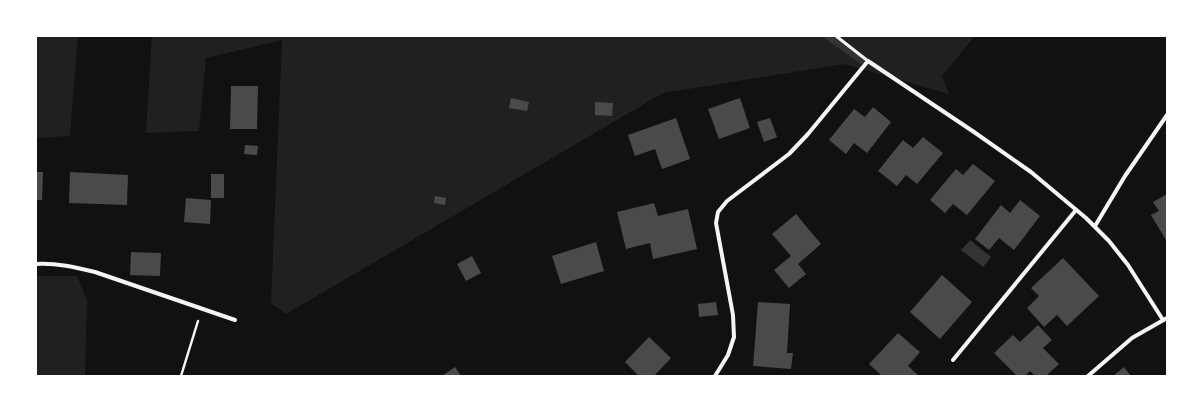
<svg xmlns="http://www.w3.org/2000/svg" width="1203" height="412" viewBox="0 0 1203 412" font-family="Ubuntu,sans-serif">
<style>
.green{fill:#202020}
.water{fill:#333}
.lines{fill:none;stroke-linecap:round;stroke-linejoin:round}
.stream{stroke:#333;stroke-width:6}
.building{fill:#4a4a4a}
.path{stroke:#f5f5f5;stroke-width:2.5}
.service{stroke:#f5f5f5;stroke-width:3}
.minor{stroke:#f5f5f5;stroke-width:4}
</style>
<rect width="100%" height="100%" fill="#111"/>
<g class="green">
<path d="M 36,36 L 78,36 L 70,136 L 36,138 Z"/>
<path d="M 152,36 L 975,36 L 942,76 L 949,94 L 844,64 L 663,93 L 286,314 L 271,303 L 282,40 L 206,58 L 199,131 L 146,133 Z"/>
<path d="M 36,276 L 77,276 L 87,300 L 85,376 L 36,376 Z"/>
</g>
<path class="water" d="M 970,240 L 991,257 L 983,267 L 961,250 Z"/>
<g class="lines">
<path class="stream" d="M 827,36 L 862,61"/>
</g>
<g class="building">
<path d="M 231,86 L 258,86 L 257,129 L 230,129 Z"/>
<path d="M 511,98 L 529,102 L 527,111 L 509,108 Z"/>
<path d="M 740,98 L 750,128 L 719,139 L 708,109 Z"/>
<path d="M 595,102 L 613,103 L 612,116 L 595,115 Z"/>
<path d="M 873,107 L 891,122 L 867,153 L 854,143 L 846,154 L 829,140 L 854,109 L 865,117 Z"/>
<path d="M 676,118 L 690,159 L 662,169 L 655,149 L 635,156 L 628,135 Z"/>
<path d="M 770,118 L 777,137 L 764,142 L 757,122 Z"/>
<path d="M 923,137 L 943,153 L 917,184 L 906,175 L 897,186 L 878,171 L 903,140 L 913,148 Z"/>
<path d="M 245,145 L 258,146 L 257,155 L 244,154 Z"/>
<path d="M 973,164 L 995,181 L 967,215 L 953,204 L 945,213 L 930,200 L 956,169 L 963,175 Z"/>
<path d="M 36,172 L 43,172 L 42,200 L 36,200 Z"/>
<path d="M 70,172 L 128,175 L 127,205 L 69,203 Z"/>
<rect x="211" y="174" width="13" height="24"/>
<path d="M 1167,194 L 1167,242 L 1151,215 L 1159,211 L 1153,202 Z"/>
<path d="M 435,196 L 446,198 L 445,205 L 434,203 Z"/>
<path d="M 186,198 L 211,200 L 210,224 L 184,222 Z"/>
<path d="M 1020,200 L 1040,216 L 1014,250 L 999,238 L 989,250 L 975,239 L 1001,205 L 1010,213 Z"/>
<path d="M 654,203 L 658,216 L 688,209 L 697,249 L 653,259 L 650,243 L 626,249 L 617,212 Z"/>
<path d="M 796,214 L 821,244 L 798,264 L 806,274 L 789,288 L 774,270 L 791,256 L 772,234 Z"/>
<path d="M 596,242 L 604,271 L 561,284 L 552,256 Z"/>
<path d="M 131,252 L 161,253 L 160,276 L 130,275 Z"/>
<path d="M 472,256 L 481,273 L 466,281 L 457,264 Z"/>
<path d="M 1063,258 L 1099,296 L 1067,326 L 1057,315 L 1044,327 L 1027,308 L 1039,296 L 1031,288 Z"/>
<path d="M 942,275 L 972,302 L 940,339 L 910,312 Z"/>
<path d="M 716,302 L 718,315 L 699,317 L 698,304 Z"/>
<path d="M 758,302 L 790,304 L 787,353 L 793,353 L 791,369 L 753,366 Z"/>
<path d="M 1038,325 L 1052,340 L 1043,348 L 1059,364 L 1046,376 L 1035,376 L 1030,371 L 1025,376 L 1017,376 L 994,353 L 1013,335 L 1020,342 Z"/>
<path d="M 898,333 L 920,352 L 908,366 L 919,376 L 882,376 L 869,364 Z"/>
<path d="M 649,337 L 671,358 L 654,376 L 639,376 L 625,362 Z"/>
<path d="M 455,367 L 461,376 L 442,376 Z"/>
<path d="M 1124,367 L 1131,376 L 1113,376 Z"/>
</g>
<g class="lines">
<path class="path" d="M 181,376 L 198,321"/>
<path class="service" d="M 836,36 L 868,61"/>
<g class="minor">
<path d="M 1095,226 L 1125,176 L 1167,115"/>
<path d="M 36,264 C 57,263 75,267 95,272 L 235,320"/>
<path d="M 953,360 L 1076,210"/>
<path d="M 715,376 L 728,355 L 734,337 L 733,315 L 716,223 L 718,212 L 727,201 L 789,154 L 808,134 L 868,61 L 974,132 L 1031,172 L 1086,218 L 1109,241 L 1128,265 L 1163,320"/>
<path d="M 1088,376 L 1132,338 L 1167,318"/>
</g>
</g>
<rect width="1203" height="412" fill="none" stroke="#ffffff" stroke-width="74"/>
</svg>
